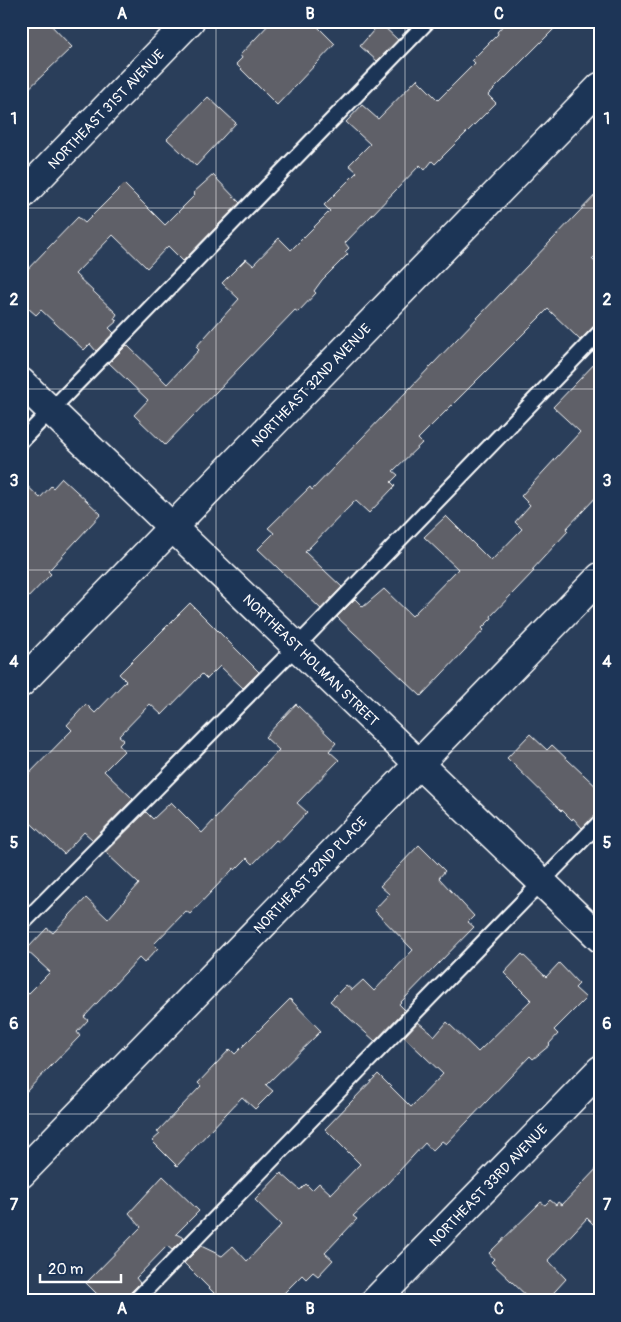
<svg xmlns="http://www.w3.org/2000/svg" width="621" height="1322" viewBox="0 0 621 1322" font-family="Pangolin,sans-serif">
<style>
.building{fill:#5e6068;stroke:#fff}
.lines{fill:none;stroke-linecap:round;stroke-linejoin:round}
.service-casing{stroke:#fff;stroke-width:18}
.minor-casing{stroke:#fff;stroke-width:31}
.secondary-casing{stroke:#fff;stroke-width:31}
.service{stroke:#1d3557;stroke-width:14}
.minor{stroke:#1d3557;stroke-width:28}
.secondary{stroke:#1d3557;stroke-width:28}
.grid{fill:none;stroke:#fff;stroke-width:1;stroke-opacity:0.55}
.labels{text-anchor:middle;stroke-width:4.5;stroke-linejoin:round;paint-order:stroke}
.street-label{font-size:14px;fill:#fff;stroke:#1d3557}
.neatline{fill:none;stroke:#fff;stroke-width:2}
.grid-label{font-size:16px;text-anchor:middle;font-weight:bold;fill:#fff}
</style>
<rect width="100%" height="100%" fill="#2a3e5a"/>
<filter id="ink" filterUnits="userSpaceOnUse"><feTurbulence type="fractalNoise" baseFrequency=".02" numOctaves="2"/><feDisplacementMap in="SourceGraphic" scale="10" xChannelSelector="R" yChannelSelector="G"/><feConvolveMatrix kernelMatrix="1 2 1 2 8 2 1 2 1" color-interpolation-filters="sRGB"/></filter>
<g filter="url(#ink)">
<g class="building">
<path d="M 34,21 L 47,21 L 72,47 L 21,96 L 21,34 Z"/>
<path d="M 272,21 L 312,21 L 335,44 L 277,105 L 236,64 L 242,58 L 240,55 Z"/>
<path d="M 507,21 L 562,21 L 488,95 L 496,103 L 435,164 L 432,161 L 425,170 L 420,165 L 345,243 L 349,248 L 345,252 L 348,254 L 322,280 L 314,291 L 316,293 L 298,312 L 295,310 L 165,445 L 134,415 L 148,400 L 109,363 L 127,345 L 167,384 L 199,350 L 196,347 L 239,299 L 222,283 L 246,259 L 253,265 L 279,238 L 291,250 L 330,211 L 324,205 L 357,172 L 349,165 L 370,144 L 346,122 L 362,105 L 378,119 L 417,79 L 438,100 L 475,63 L 472,60 L 498,34 L 497,32 Z"/>
<path d="M 380,23 L 398,40 L 377,61 L 360,46 Z"/>
<path d="M 208,97 L 236,123 L 196,166 L 167,139 Z"/>
<path d="M 213,175 L 240,203 L 183,261 L 168,246 L 147,268 L 113,235 L 75,274 L 117,314 L 114,319 L 117,321 L 109,328 L 114,333 L 96,351 L 90,344 L 84,350 L 41,310 L 36,315 L 21,302 L 21,276 L 78,217 L 85,223 L 124,184 L 165,225 L 195,195 L 193,193 Z"/>
<path d="M 600,190 L 600,252 L 592,259 L 600,267 L 600,323 L 594,326 L 580,340 L 548,309 L 418,439 L 422,443 L 393,471 L 398,475 L 391,482 L 395,486 L 369,513 L 356,501 L 354,502 L 305,552 L 342,587 L 321,609 L 258,549 L 274,533 L 268,528 L 310,487 L 312,490 Z"/>
<path d="M 600,345 L 600,493 L 566,529 L 568,531 L 532,570 L 534,571 L 491,616 L 492,618 L 482,628 L 484,630 L 421,696 L 337,617 L 355,599 L 363,607 L 384,589 L 412,616 L 458,569 L 424,537 L 446,516 L 491,561 L 522,529 L 515,522 L 530,505 L 521,496 L 580,432 L 553,407 L 599,359 L 593,352 Z"/>
<path d="M 62,478 L 101,514 L 52,567 L 48,571 L 51,574 L 21,605 L 21,480 L 40,498 L 51,486 L 53,488 Z"/>
<path d="M 190,603 L 259,672 L 243,688 L 220,666 L 207,679 L 202,674 L 162,715 L 150,704 L 119,736 L 124,740 L 119,745 L 124,751 L 104,771 L 133,799 L 93,840 L 84,832 L 64,854 L 21,814 L 21,782 L 72,730 L 67,725 L 86,704 L 95,713 L 126,681 L 119,674 Z"/>
<path d="M 296,704 L 336,743 L 329,751 L 339,760 L 297,803 L 307,812 L 279,842 L 276,840 L 253,864 L 247,858 L 235,870 L 234,868 L 190,914 L 186,911 L 154,944 L 158,948 L 144,963 L 139,958 L 84,1017 L 88,1020 L 77,1032 L 80,1036 L 21,1097 L 21,1001 L 50,972 L 26,950 L 47,928 L 53,933 L 86,898 L 108,919 L 139,884 L 105,852 L 146,812 L 153,819 L 171,802 L 202,833 L 279,750 L 265,737 Z"/>
<path d="M 530,734 L 547,750 L 552,745 L 600,790 L 600,813 L 594,816 L 582,828 L 573,818 L 572,820 L 562,810 L 561,811 L 507,758 Z"/>
<path d="M 419,845 L 445,871 L 439,878 L 474,916 L 468,922 L 474,927 L 399,1004 L 405,1010 L 375,1041 L 330,1001 L 346,985 L 352,990 L 363,980 L 374,991 L 413,950 L 374,910 L 389,894 L 380,886 Z"/>
<path d="M 522,954 L 546,977 L 559,963 L 579,984 L 575,988 L 586,998 L 554,1030 L 558,1034 L 549,1044 L 550,1045 L 533,1059 L 530,1056 L 446,1144 L 442,1141 L 432,1151 L 425,1143 L 387,1184 L 353,1216 L 357,1219 L 325,1253 L 333,1260 L 318,1276 L 313,1272 L 306,1279 L 302,1275 L 276,1301 L 222,1301 L 184,1263 L 201,1246 L 222,1256 L 233,1246 L 247,1261 L 281,1225 L 255,1200 L 281,1173 L 300,1190 L 306,1184 L 312,1190 L 319,1183 L 331,1194 L 360,1164 L 325,1129 L 378,1074 L 411,1107 L 443,1074 L 404,1037 L 418,1022 L 435,1036 L 447,1022 L 478,1052 L 531,1000 L 504,973 Z"/>
<path d="M 290,999 L 321,1031 L 266,1085 L 273,1091 L 255,1109 L 242,1097 L 177,1166 L 152,1141 L 160,1134 L 157,1132 L 201,1086 L 198,1083 L 230,1049 L 235,1054 Z"/>
<path d="M 600,1165 L 600,1231 L 587,1218 L 548,1260 L 566,1279 L 546,1301 L 532,1301 L 491,1262 L 494,1259 L 489,1253 L 541,1202 L 545,1205 L 550,1200 L 556,1205 L 558,1202 L 562,1205 Z"/>
<path d="M 163,1176 L 199,1211 L 176,1234 L 184,1238 L 172,1250 L 167,1246 L 136,1278 L 140,1283 L 122,1301 L 104,1301 L 86,1283 L 141,1227 L 129,1213 Z"/>
</g>
<g class="lines">
<defs>
<g id="service">
<path d="M 21,441 L 428,21"/>
<path d="M 21,925 L 297,646 L 600,332"/>
<path d="M 21,1299 L 23,1301"/>
<path d="M 135,1301 L 600,822"/>
</g>
<g id="minor">
<path d="M 21,196 L 190,21"/>
<path d="M 21,382 L 600,938"/>
<path d="M 21,683 L 600,87"/>
<path d="M 21,1174 L 600,577"/>
</g>
<path id="secondary" d="M 375,1301 L 600,1070"/>
</defs>
<use href="#service" class="service-casing"/>
<use href="#minor" class="minor-casing"/>
<use href="#secondary" class="secondary-casing"/>
<use href="#service" class="service"/>
<use href="#minor" class="minor"/>
<use href="#secondary" class="secondary"/>
</g>
</g>
<path class="grid" d="M 216,21 L 216,1301M 405,21 L 405,1301M 21,208 L 600,208M 21,389 L 600,389M 21,570 L 600,570M 21,751 L 600,751M 21,932 L 600,932M 21,1114 L 600,1114"/>
<g class="labels">
<g class="street-label">
<text transform="translate(106 109) rotate(-46)" y="5">NORTHEAST 31ST AVENUE</text>
<text transform="translate(311 385) rotate(-46)" y="5">NORTHEAST 32ND AVENUE</text>
<text transform="translate(311 660) rotate(44)" y="5">NORTHEAST HOLMAN STREET</text>
<text transform="translate(310 875) rotate(-46)" y="5">NORTHEAST 32ND PLACE</text>
<text transform="translate(488 1185) rotate(-46)" y="5">NORTHEAST 33RD AVENUE</text>
</g>
</g>
<rect width="621" height="1322" fill="none" stroke="#1d3557" stroke-width="55"/>
<path d="M40 1274v8h81v-8" fill="none" stroke="#ffffff" stroke-width="2.5"/>
<text x="48" y="1274" font-size="15" fill="#ffffff" stroke="#1d3557" stroke-width="4" paint-order="stroke">20 m</text>
<rect x="28" y="28" width="566" height="1266" class="neatline"/>
<g class="grid-label">
<text x="122" y="19">A</text>
<text x="310" y="19">B</text>
<text x="499" y="19">C</text>
<text x="14" y="124">1</text>
<text x="607" y="124">1</text>
<text x="14" y="305">2</text>
<text x="607" y="305">2</text>
<text x="14" y="486">3</text>
<text x="607" y="486">3</text>
<text x="14" y="667">4</text>
<text x="607" y="667">4</text>
<text x="14" y="848">5</text>
<text x="607" y="848">5</text>
<text x="14" y="1029">6</text>
<text x="607" y="1029">6</text>
<text x="14" y="1210">7</text>
<text x="607" y="1210">7</text>
<text x="122" y="1314">A</text>
<text x="310" y="1314">B</text>
<text x="499" y="1314">C</text>
</g>
</svg>
